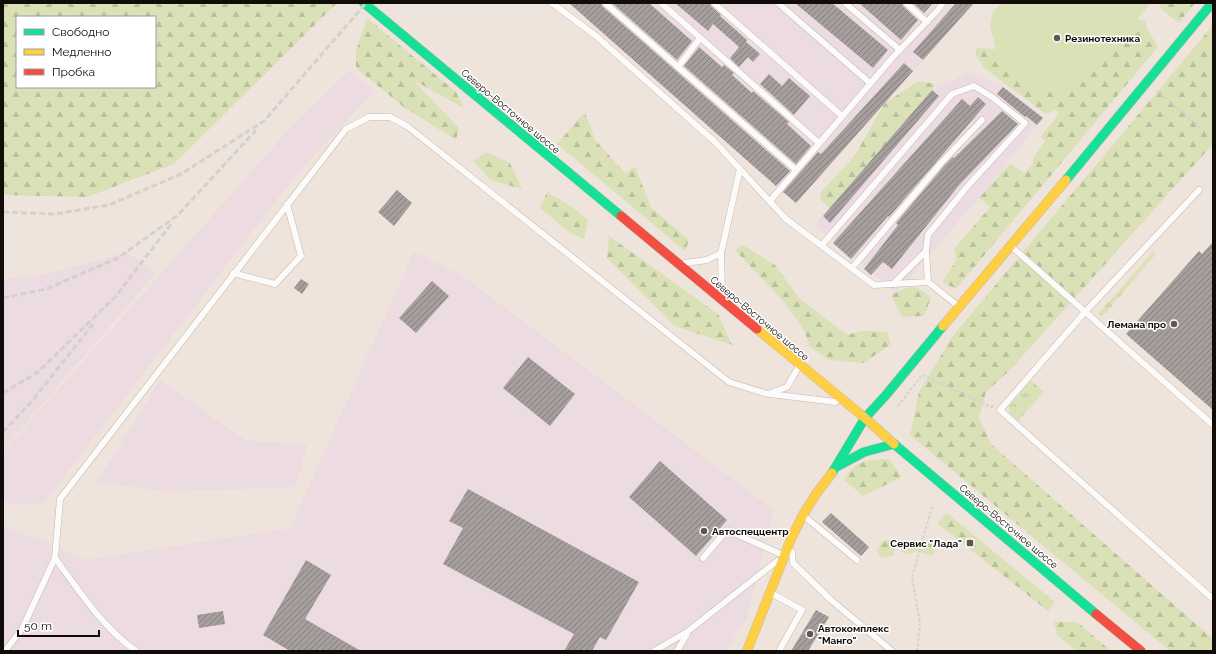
<svg xmlns="http://www.w3.org/2000/svg" width="1216" height="654" viewBox="0 0 1216 654" font-family="Raleway,sans-serif">
<style>
.industrial{fill:#ecdce2}
.grass{fill:url(#grass-tufts)}
.forest{fill:url(#forest-firs);fill-rule:evenodd}
.pitch{fill:#dae1b7}
.building{fill:url(#building-hatch)}
.lines{fill:none;stroke-linecap:round;stroke-linejoin:round}
.lane-casing{stroke:#c1b9b3;stroke-width:7}
.fast-casing{stroke:#c1b9b3;stroke-width:10}
.slow-casing{stroke:#c1b9b3;stroke-width:10}
.jam-casing{stroke:#c1b9b3;stroke-width:10}
.path{stroke:#d4d1cf;stroke-width:2;stroke-dasharray:3 2;stroke-linecap:butt}
.lane{stroke:#fcfbfa;stroke-width:6}
.fast{stroke:#16e098;stroke-width:9}
.slow{stroke:#ffcf43;stroke-width:9}
.jam{stroke:#f24e42;stroke-width:9}
.rail{stroke:#d3d0ce;stroke-width:3;stroke-dasharray:6 3;stroke-linecap:butt}
.poi-dot{fill:#5f5852;stroke:#fff;stroke-width:1.5}
.labels{text-anchor:middle;stroke-width:3;stroke-linejoin:round;paint-order:stroke}
.poi-label{font-size:10px;font-weight:bold;fill:#120c08;stroke:#fff;text-anchor:start}
.street-label{font-size:10px;fill:#120c08;stroke:#fff}
</style>
<defs>
<pattern id="grass-tufts" width="24" height="20" patternUnits="userSpaceOnUse"><rect width="24" height="20" fill="#dae1b7"/><path d="M3 7l-1-3M5 7V3M7 7l1-3M15 17l-1-3M17 17v-4M19 17l1-3" fill="none" stroke="#bac09c"/></pattern>
<pattern id="forest-firs" width="22" height="20" patternUnits="userSpaceOnUse"><rect width="22" height="20" fill="#dae1b7"/><path d="M5 1l3.5 6h-7zM16 11l3.5 6h-7z" fill="#bac09c"/></pattern>
<pattern id="building-hatch" width="6" height="6" patternUnits="userSpaceOnUse"><rect width="6" height="6" fill="#a59e9d"/><path d="M-1 1l2-2M0 6l6-6M5 7l2-2" fill="none" stroke="#857f7e"/></pattern>
</defs>
<rect width="100%" height="100%" fill="#eee4dc"/>
<g class="industrial">
<path d="M 569,3 L 974,3 L 796,203 Z"/>
<path d="M 350,70 L 374,92 L 295,176 L 44,503 L 14,505 L 3,501 L 3,452 L 288,130 Z"/>
<path d="M 970,72 L 1003,87 L 1043,118 L 979,198 L 896,293 L 815,225 L 932,90 Z"/>
<path d="M 127,252 L 156,273 L 3,449 L 3,279 L 47,274 Z"/>
<path d="M 414,252 L 464,277 L 774,510 L 747,618 L 726,651 L 3,651 L 3,525 L 86,560 L 290,528 Z"/>
<path d="M 160,380 L 245,440 L 307,445 L 296,487 L 168,492 L 97,482 Z"/>
</g>
<g class="grass">
<path d="M 1153,252 L 1156,254 L 1102,317 L 1098,314 Z"/>
<path d="M 1031,380 L 1044,392 L 1018,421 L 1009,412 L 1009,406 Z"/>
</g>
<g class="forest">
<path d="M 3,3 L 335,3 L 336,4 L 174,164 L 87,197 L 3,195 ZM 17,17 L 155,17 L 155,87 L 17,87 Z"/>
<path d="M 1160,3 L 1195,3 L 1179,23 L 1161,9 Z"/>
<path d="M 367,18 L 456,92 L 464,108 L 413,80 L 459,128 L 456,140 L 405,108 L 356,68 L 356,51 Z"/>
<path d="M 1137,19 L 1147,21 L 1146,27 L 1158,47 L 956,289 L 942,282 L 956,261 L 955,248 L 990,207 L 979,198 L 1010,164 L 1024,173 L 1033,164 L 1033,158 L 1045,142 L 1041,136 L 1058,115 L 1056,109 L 1046,114 L 984,68 L 976,55 L 976,48 L 996,49 L 1003,63 L 1078,87 Z"/>
<path d="M 1213,25 L 1213,144 L 1010,370 L 986,392 L 979,418 L 991,444 L 1213,639 L 1213,651 L 1170,651 L 910,435 L 919,392 L 952,337 Z"/>
<path d="M 918,81 L 935,84 L 932,90 L 830,208 L 820,199 L 821,192 L 854,157 L 884,104 Z"/>
<path d="M 585,112 L 595,140 L 625,173 L 635,167 L 651,207 L 689,240 L 685,251 L 557,144 Z"/>
<path d="M 487,152 L 510,163 L 522,189 L 491,180 L 473,161 Z"/>
<path d="M 547,192 L 572,207 L 588,220 L 584,239 L 569,232 L 540,208 Z"/>
<path d="M 609,236 L 718,314 L 732,345 L 675,326 L 607,258 Z"/>
<path d="M 743,245 L 775,265 L 800,299 L 847,335 L 861,331 L 887,332 L 891,344 L 864,363 L 829,360 L 809,346 L 805,332 L 785,303 L 735,250 Z"/>
<path d="M 917,287 L 931,298 L 924,316 L 902,317 L 891,295 L 905,288 Z"/>
<path d="M 889,459 L 902,477 L 863,496 L 844,480 C 854,460 869,460 889,459 Z"/>
<path d="M 947,513 L 1055,602 L 1048,611 L 937,523 Z"/>
<path d="M 890,540 L 896,547 L 893,556 L 881,558 L 877,550 L 882,541 Z"/>
<path d="M 917,540 L 931,540 L 936,547 L 933,556 L 917,551 L 906,555 L 901,551 L 903,543 Z"/>
<path d="M 1054,622 L 1077,622 L 1111,651 L 1076,651 L 1057,635 Z"/>
</g>
<path class="pitch" d="M 1001,3 L 1151,3 L 1078,87 L 1065,92 L 1048,91 L 1027,85 L 1003,63 L 996,49 L 990,26 L 993,12 Z"/>
<g class="building">
<path d="M 569,3 L 601,3 L 602,6 L 790,171 L 776,186 Z"/>
<path d="M 612,3 L 649,3 L 692,41 L 677,60 Z"/>
<path d="M 675,3 L 710,3 L 711,6 L 721,15 L 720,16 L 747,40 L 746,42 L 760,54 L 753,62 L 748,57 L 739,67 L 730,58 L 739,47 L 713,24 L 708,31 Z"/>
<path d="M 795,3 L 832,3 L 888,50 L 873,68 Z"/>
<path d="M 859,3 L 902,3 L 903,6 L 918,20 L 901,40 Z"/>
<path d="M 913,3 L 933,3 L 924,13 Z"/>
<path d="M 956,3 L 974,3 L 923,60 L 913,52 Z"/>
<path d="M 699,47 L 722,67 L 724,65 L 734,73 L 732,75 L 752,93 L 753,91 L 789,122 L 787,124 L 811,146 L 796,164 L 684,66 Z"/>
<path d="M 904,63 L 913,71 L 796,203 L 783,192 L 818,152 L 821,154 Z"/>
<path d="M 769,74 L 782,86 L 789,78 L 810,96 L 794,115 L 760,84 Z"/>
<path d="M 1003,87 L 1043,118 L 1037,125 L 1026,116 L 1025,117 L 997,94 Z"/>
<path d="M 932,90 L 939,96 L 830,223 L 823,216 Z"/>
<path d="M 978,97 L 986,104 L 889,217 L 888,216 L 851,259 L 833,243 L 962,99 L 970,106 Z"/>
<path d="M 1002,111 L 1018,124 L 960,184 L 892,269 L 883,262 L 871,275 L 864,269 L 898,225 L 896,223 L 944,166 L 953,157 L 954,158 Z"/>
<path d="M 397,190 L 412,203 L 394,226 L 378,212 Z"/>
<path d="M 1213,242 L 1213,410 L 1126,334 L 1199,251 L 1202,254 Z"/>
<path d="M 301,279 L 309,284 L 302,294 L 294,288 Z"/>
<path d="M 432,281 L 449,296 L 416,333 L 399,318 Z"/>
<path d="M 528,357 L 575,394 L 550,426 L 503,388 Z"/>
<path d="M 660,461 L 727,520 L 696,556 L 629,497 Z"/>
<path d="M 468,489 L 639,582 L 606,640 L 600,637 L 592,651 L 564,651 L 574,634 L 443,564 L 463,528 L 449,521 Z"/>
<path d="M 831,513 L 869,547 L 861,556 L 822,522 Z"/>
<path d="M 306,560 L 331,575 L 305,619 L 361,651 L 290,651 L 263,635 Z"/>
<path d="M 816,610 L 829,617 L 808,651 L 791,651 Z"/>
<path d="M 223,611 L 225,624 L 199,628 L 197,615 Z"/>
</g>
<g class="lines">
<defs>
<g id="lane">
<path d="M 552,3 L 596,36 L 715,142 L 786,219 L 874,285 L 928,282 L 957,305"/>
<path d="M 605,3 L 796,170"/>
<path d="M 661,3 L 819,143"/>
<path d="M 714,3 L 842,116"/>
<path d="M 778,3 L 870,83"/>
<path d="M 845,3 L 900,50"/>
<path d="M 906,3 L 927,22"/>
<path d="M 678,67 L 700,38"/>
<path d="M 1199,190 L 1085,312 L 1000,410 L 1213,599"/>
<path d="M 770,201 L 893,57 L 937,11 L 943,3"/>
<path d="M 822,245 L 952,94 L 974,86 L 992,97 L 1025,123 L 966,188 L 928,235 L 926,251 L 928,282"/>
<path d="M 1012,247 L 1213,425"/>
<path d="M 721,253 L 722,294"/>
<path d="M 685,263 L 707,260 L 721,253 L 740,169"/>
<path d="M 852,268 L 941,163 L 982,120"/>
<path d="M 233,273 L 275,284 L 301,256 L 287,204"/>
<path d="M 893,284 L 926,251"/>
<path d="M 770,394 L 836,402"/>
<path d="M 804,516 L 857,560"/>
<path d="M 792,552 L 793,563 L 831,600 L 892,651"/>
<path d="M 55,558 C 79,591 103,628 136,651"/>
<path d="M 703,558 L 727,530 L 783,555"/>
<path d="M 771,593 L 802,610 L 779,651"/>
<path d="M 5,651 L 22,629 L 55,558 L 60,499 L 346,129 L 369,117 L 390,117 L 407,126 L 729,382 L 768,394 L 787,387 L 799,366"/>
<path d="M 654,651 L 687,632 L 777,561"/>
<path d="M 677,651 L 687,634"/>
</g>
<g id="fast">
<path d="M 364,3 L 621,216"/>
<path d="M 1066,180 L 1212,3"/>
<path d="M 894,444 L 1096,614"/>
<path d="M 838,466 L 864,452 L 894,444"/>
<path d="M 832,473 L 865,418 L 886,395 L 943,326"/>
</g>
<g id="slow">
<path d="M 943,326 L 1066,180"/>
<path d="M 757,329 L 865,418 L 894,444"/>
<path d="M 747,651 L 791,539 L 803,515 L 816,494 L 832,473"/>
</g>
<g id="jam">
<path d="M 621,216 L 757,329"/>
<path d="M 1096,614 L 1141,651"/>
</g>
</defs>
<use href="#lane" class="lane-casing"/>
<use href="#fast" class="fast-casing"/>
<use href="#slow" class="slow-casing"/>
<use href="#jam" class="jam-casing"/>
<g class="path">
<path d="M 1157,91 L 1213,138"/>
<path d="M 898,406 L 922,375 L 991,407 L 993,406"/>
<path d="M 917,651 L 920,624 L 912,577 L 932,507"/>
</g>
<use href="#lane" class="lane"/>
<use href="#fast" class="fast"/>
<use href="#slow" class="slow"/>
<use href="#jam" class="jam"/>
<g class="rail">
<path d="M 3,212 L 56,214 L 109,205 L 181,174 L 264,121 L 366,3"/>
<path d="M 3,298 L 46,289 L 118,258 L 178,215 L 256,130"/>
<path d="M 3,393 L 38,372 L 116,296 L 172,223"/>
<path d="M 3,432 L 33,400 L 93,324"/>
</g>
</g>
<g class="poi-dot">
<circle cx="1057" cy="38" r="4"/>
<circle cx="1174" cy="324" r="4"/>
<circle cx="704" cy="531" r="4"/>
<rect x="966" y="539" width="8" height="8" rx="2"/>
<circle cx="810" cy="634" r="4"/>
</g>
<g class="labels">
<g class="poi-label">
<text x="1065" y="42">Резинотехника</text>
<text x="1166" y="328" text-anchor="end">Лемана про</text>
<text x="712" y="535">Автоспеццентр</text>
<text x="962" y="547" text-anchor="end">Сервис "Лада"</text>
<text x="818" y="632">Автокомплекс<tspan x="818" dy="12">"Манго"</tspan></text>
</g>
<g class="street-label">
<text transform="translate(511 111) rotate(40)" y="4">Северо-Восточное шоссе</text>
<text transform="translate(760 318) rotate(40)" y="4">Северо-Восточное шоссе</text>
<text transform="translate(1009 526) rotate(40)" y="4">Северо-Восточное шоссе</text>
</g>
</g>
<rect width="1216" height="654" fill="none" stroke="#120c08" stroke-width="8"/>
<rect x="16" y="16" width="140" height="72" fill="#ffffff" stroke="#a09e9c"/>
<rect x="24" y="29" width="20" height="6" fill="#16e098" stroke="#a09e9c"/>
<text x="52" y="36" font-size="12" fill="#120c08">Свободно</text>
<rect x="24" y="49" width="20" height="6" fill="#ffcf43" stroke="#a09e9c"/>
<text x="52" y="56" font-size="12" fill="#120c08">Медленно</text>
<rect x="24" y="69" width="20" height="6" fill="#f24e42" stroke="#a09e9c"/>
<text x="52" y="76" font-size="12" fill="#120c08">Пробка</text>
<path d="M18 630v6h81v-6" fill="none" stroke="#120c08" stroke-width="2"/>
<text x="24" y="630" font-size="12" fill="#120c08" stroke="#ffffff" stroke-width="3" paint-order="stroke">50 m</text>
</svg>
